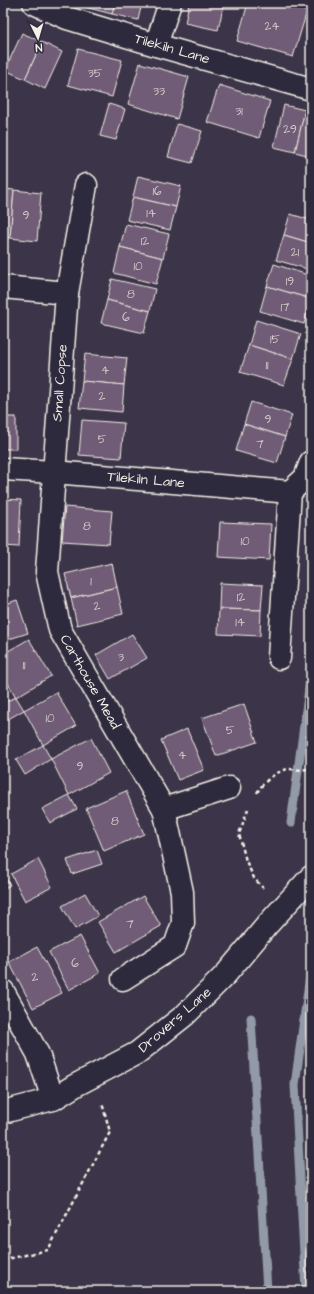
<svg xmlns="http://www.w3.org/2000/svg" width="314" height="1294" viewBox="0 0 314 1294" font-family="'Architects Daughter',sans-serif">
<rect width="100%" height="100%" fill="#3c3448"/>
<filter id="ink" filterUnits="userSpaceOnUse"><feTurbulence type="fractalNoise" baseFrequency=".025" numOctaves="2"/><feDisplacementMap in="SourceGraphic" scale="8" xChannelSelector="R" yChannelSelector="G"/><feConvolveMatrix kernelMatrix="1 2 1 2 8 2 1 2 1" color-interpolation-filters="sRGB"/></filter>
<g filter="url(#ink)">
<g fill="none" stroke-linecap="round" stroke-linejoin="round">
<g stroke="#939aa7" stroke-width="9">
<polyline points="291,823 311,673"/>
<polyline points="251,1018 267,1291"/>
<polyline points="306,1291 295,1085 311,968"/>
</g>
</g>
<g fill="#6f5c76" stroke="#f4f1e8">
<polygon points="86,3 115,3 112,14 85,7"/>
<polygon points="115,3 142,3 138,20 112,14"/>
<polygon points="189,3 224,3 218,30 185,23"/>
<polygon points="248,3 278,3 307,11 293,57 237,41"/>
<polygon points="22,33 42,42 25,79 5,70"/>
<polygon points="42,42 62,52 45,89 25,79"/>
<polygon points="78,49 122,60 112,97 68,85"/>
<polygon points="140,63 189,77 177,119 128,104"/>
<polygon points="219,85 270,101 259,138 207,122"/>
<polygon points="109,104 125,109 116,140 100,136"/>
<polygon points="284,105 305,110 295,152 274,147"/>
<polygon points="305,110 311,112 311,156 295,152"/>
<polygon points="177,124 202,131 192,163 168,157"/>
<polygon points="138,176 181,186 176,207 133,197"/>
<polygon points="3,189 14,190 10,238 3,237"/>
<polygon points="14,190 41,193 37,241 10,238"/>
<polygon points="133,197 176,207 170,230 127,220"/>
<polygon points="290,214 311,220 311,243 284,235"/>
<polygon points="126,224 169,234 163,258 120,247"/>
<polygon points="284,235 311,243 311,270 276,260"/>
<polygon points="120,247 163,258 156,284 114,273"/>
<polygon points="274,264 311,276 311,299 267,286"/>
<polygon points="112,279 155,289 150,311 107,300"/>
<polygon points="267,286 311,299 304,324 260,311"/>
<polygon points="107,300 150,311 144,333 101,323"/>
<polygon points="3,317 5,317 4,338 3,338"/>
<polygon points="256,320 301,334 293,359 249,345"/>
<polygon points="249,345 293,359 284,385 240,372"/>
<polygon points="85,354 127,358 124,385 82,381"/>
<polygon points="82,381 124,385 122,412 79,408"/>
<polygon points="251,402 292,415 285,437 244,424"/>
<rect x="3" y="417" width="13" height="32"/>
<polygon points="82,420 124,423 121,458 79,455"/>
<polygon points="244,424 285,437 277,463 236,451"/>
<polygon points="3,499 21,500 19,547 3,546"/>
<polygon points="65,507 112,511 109,544 62,541"/>
<polygon points="220,522 271,524 269,560 218,557"/>
<polygon points="112,563 117,587 71,598 65,574"/>
<polygon points="220,583 263,585 261,610 219,609"/>
<polygon points="117,587 123,614 77,625 71,598"/>
<polygon points="17,600 28,633 3,641 3,605"/>
<polygon points="219,609 261,610 260,636 218,634"/>
<polygon points="132,634 147,658 110,679 96,655"/>
<polygon points="29,639 51,676 16,697 3,675 3,654"/>
<polygon points="56,692 76,726 43,745 24,710"/>
<polygon points="16,697 24,710 3,722 3,703"/>
<polygon points="244,704 257,742 216,756 202,718"/>
<polygon points="187,729 204,770 178,780 161,740"/>
<polygon points="91,738 109,773 69,795 51,759"/>
<polygon points="43,745 51,759 25,775 16,760"/>
<polygon points="126,791 144,834 104,851 86,808"/>
<polygon points="69,795 77,809 50,823 42,809"/>
<polygon points="97,850 102,864 72,874 67,860"/>
<polygon points="38,859 52,887 25,901 11,874"/>
<polygon points="3,873 10,885 3,889"/>
<polygon points="85,893 98,916 75,929 62,906"/>
<polygon points="143,896 161,926 116,952 98,922"/>
<polygon points="80,936 100,973 69,990 49,952"/>
<polygon points="37,947 62,993 33,1008 9,962"/>
</g>
<g fill="none" stroke-linecap="round" stroke-linejoin="round">
<defs>
<g id="minor">
<polyline points="34,3 67,18 156,45 311,89"/>
<polyline points="156,45 170,3"/>
<polyline points="86,185 67,293 47,572 60,630 164,809 182,892 183,923 175,946 123,979"/>
<polyline points="3,287 67,293"/>
<polyline points="3,469 54,472 290,492 305,478 311,462"/>
<polyline points="279,658 290,492"/>
<polyline points="164,809 229,788"/>
<polyline points="3,991 38,1054 53,1099"/>
<polyline points="3,1112 53,1099 76,1085 137,1053 185,1015 226,974 268,924 311,877"/>
</g>
</defs>
<use href="#minor" stroke="#f4f1e8" stroke-width="25"/>
<g stroke="#f4f1e8" stroke-width="2.5" stroke-dasharray="4 3" stroke-linecap="butt">
<path d="M 257,793 C 262,783 277,770 289,769 C 297,769 303,771 311,768"/>
<polyline points="248,809 239,834 246,861 254,878 263,888"/>
<polyline points="3,1260 48,1250 110,1132 102,1103"/>
</g>
<use href="#minor" stroke="#2f2a3d" stroke-width="22"/>
</g>
</g>
<g text-anchor="middle" dominant-baseline="central" stroke-width="4" stroke-linejoin="round" paint-order="stroke">
<g font-size="12" fill="#d3cccc">
<text x="272" y="26">24</text>
<text x="95" y="73">35</text>
<text x="159" y="91">33</text>
<text x="239" y="111">31</text>
<text x="290" y="129">29</text>
<text x="157" y="191">16</text>
<text x="151" y="213">14</text>
<text x="26" y="215">9</text>
<text x="145" y="241">12</text>
<text x="295" y="252">21</text>
<text x="138" y="266">10</text>
<text x="290" y="281">19</text>
<text x="131" y="294">8</text>
<text x="285" y="307">17</text>
<text x="126" y="317">6</text>
<text x="275" y="339">15</text>
<text x="267" y="365">11</text>
<text x="105" y="370">4</text>
<text x="102" y="396">2</text>
<text x="268" y="419">9</text>
<text x="102" y="439">5</text>
<text x="260" y="444">7</text>
<text x="87" y="526">8</text>
<text x="245" y="541">10</text>
<text x="91" y="581">1</text>
<text x="241" y="597">12</text>
<text x="97" y="606">2</text>
<text x="240" y="622">14</text>
<text x="121" y="657">3</text>
<text x="24" y="665">11</text>
<text x="50" y="718">10</text>
<text x="230" y="730">5</text>
<text x="182" y="755">4</text>
<text x="80" y="766">9</text>
<text x="115" y="821">8</text>
<text x="130" y="924">7</text>
<text x="75" y="963">6</text>
<text x="35" y="977">2</text>
</g>
<g font-size="14" fill="#f4f1e8" stroke="#2f2a3d">
<text transform="translate(172 49) rotate(16)">Tilekiln Lane</text>
<text transform="translate(60 383) rotate(-86)">Small Copse</text>
<text transform="translate(146 480) rotate(5)">Tilekiln Lane</text>
<text transform="translate(90 682) rotate(60)">Carthouse Mead</text>
<text transform="translate(175 1020) rotate(-41)">Drovers Lane</text>
</g>
</g>
<rect width="314" height="1294" fill="none" stroke="#2f2a3d" stroke-width="16"/>
<rect x="8" y="8" width="298" height="1278" fill="none" stroke="#f4f1e8" stroke-width="1.5" filter="url(#ink)"/>
<g transform="translate(38 38) rotate(175)" stroke="#2f2a3d" stroke-width="3" paint-order="stroke">
<path d="M0-3L7 15L0 10L-7 15Z" fill="#f4f1e8"/>
<text y="-6" font-size="11" font-weight="bold" text-anchor="middle" fill="#f4f1e8">N</text>
</g>
</svg>
